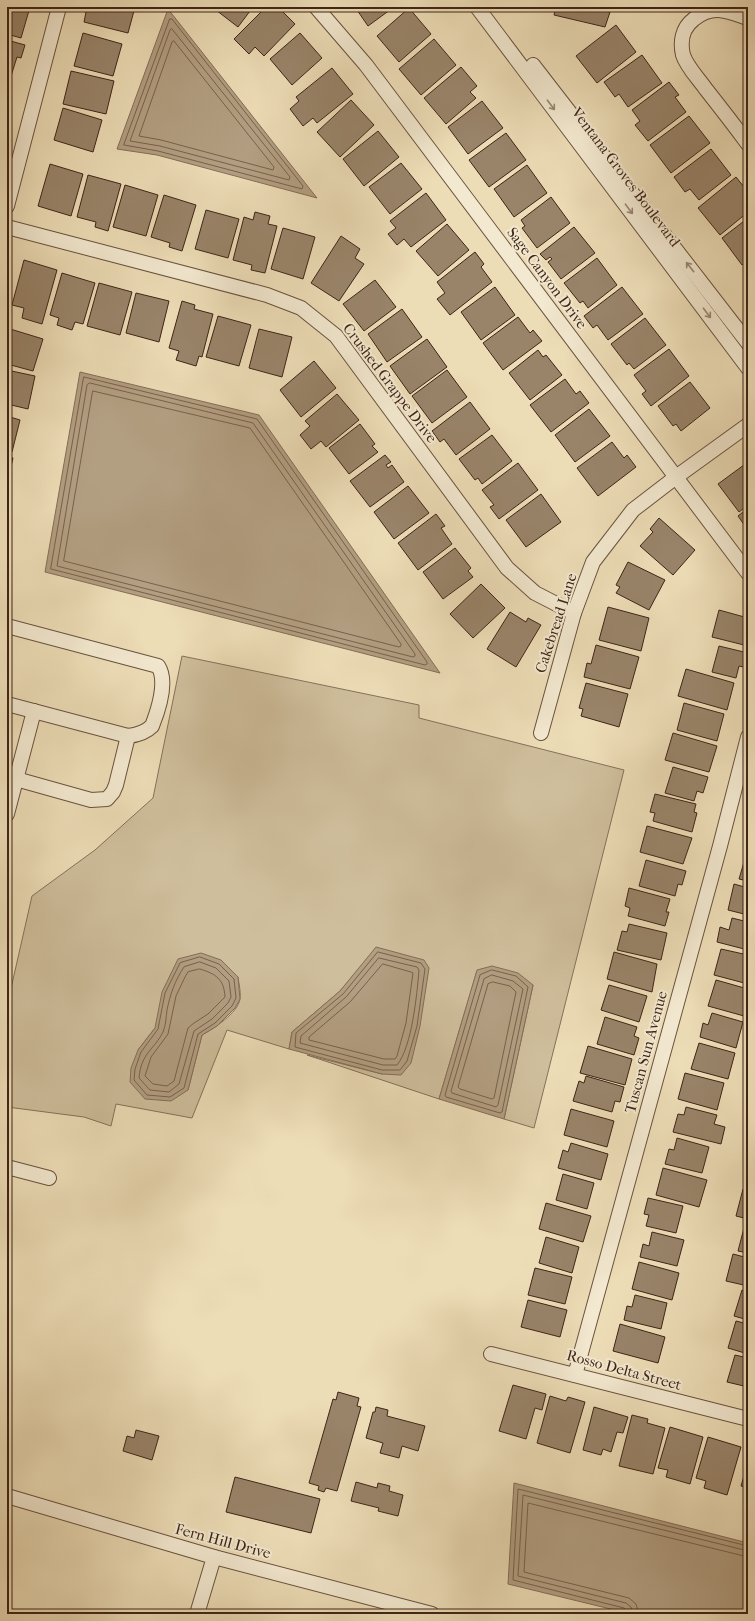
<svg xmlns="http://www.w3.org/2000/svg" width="755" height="1621" viewBox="0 0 755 1621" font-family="'IM FELL French Canon',serif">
<rect width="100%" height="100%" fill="#edddb7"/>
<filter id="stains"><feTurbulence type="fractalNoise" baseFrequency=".005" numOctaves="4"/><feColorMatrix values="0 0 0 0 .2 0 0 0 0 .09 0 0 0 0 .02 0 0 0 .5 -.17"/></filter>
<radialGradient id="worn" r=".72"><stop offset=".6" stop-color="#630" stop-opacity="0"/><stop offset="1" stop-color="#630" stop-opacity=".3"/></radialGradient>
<path fill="#cfbe9c" stroke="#86715a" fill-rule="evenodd" d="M 182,656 L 419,705 L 419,718 L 624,770 L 534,1128 L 504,1119 L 533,985 L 477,971 L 439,1099 L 307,1055 L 382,1074 L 377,947 L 340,991 L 292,1032 L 289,1049 L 227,1030 L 192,1118 L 116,1104 L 111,1126 L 84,1117 L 7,1107 L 7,1006 L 32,896 L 95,850 L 153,798 ZM 238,977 C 239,984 241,993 240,999 C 238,1013 213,1029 202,1035 L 188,1090 L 138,1050 L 155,1028 Z"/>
<g fill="#b29e81" stroke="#846d57">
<polygon points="168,9 317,198 157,155 117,149"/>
<polygon points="80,372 259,415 440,673 45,572"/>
<polygon points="376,947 424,960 429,968 420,1026 411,1063 401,1075 382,1074 289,1049 292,1032 340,991"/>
<polygon points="201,953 221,960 238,977 240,999 235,1008 217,1026 202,1035 188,1090 171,1101 145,1099 130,1082 131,1068 138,1050 155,1028 162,992 178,959"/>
<polygon points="492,966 518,973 533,985 504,1119 439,1099 477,970"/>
<polygon points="514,1483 748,1543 748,1614 631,1614 508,1584"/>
</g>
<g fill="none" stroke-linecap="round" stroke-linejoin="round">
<g stroke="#78614c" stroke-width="1">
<polygon points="170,19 172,19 303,186 302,189 158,151 124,145"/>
<polygon points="172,29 290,177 289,180 160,146 130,141 170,30"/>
<polygon points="174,41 274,167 273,170 161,140 139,136 172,42"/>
<polygon points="84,377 257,419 427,662 427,664 425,665 51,569"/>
<polygon points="90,383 253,423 415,654 415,656 413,657 57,566 87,385"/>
<polygon points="93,391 250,428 401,644 401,646 399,647 64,561"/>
<polygon points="378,952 421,963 425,969 417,1026 407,1061 400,1070 382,1070 295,1047 296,1033 343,994"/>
<polygon points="200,957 219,964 234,979 236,998 232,1006 215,1023 198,1034 184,1088 170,1097 147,1095 134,1080 135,1069 141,1052 158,1029 165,993 180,963"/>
<path d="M 379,958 L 417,967 L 419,970 C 417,994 412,1047 397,1065 L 383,1065 L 300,1043 L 301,1036 L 346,997 Z"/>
<path d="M 200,962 L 216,968 L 229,981 L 231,997 L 228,1003 L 212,1019 L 194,1031 L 179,1084 L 169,1092 L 150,1090 L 139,1078 C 141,1053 154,1050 163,1032 C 166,1025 166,1017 167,1010 C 170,995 175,980 184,967 Z"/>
<polygon points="383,964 411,972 413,973 406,1023 397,1056 395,1059 384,1059 309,1040 309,1037 350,1002"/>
<path d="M 200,969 C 216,974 224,979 225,997 L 208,1014 L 194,1023 L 188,1028 L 174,1081 L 167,1086 L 153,1084 L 145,1076 L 151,1057 L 168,1034 L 176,996 L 185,977 L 188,972 Z"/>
<polygon points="492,970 516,976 528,987 502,1112 500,1113 446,1097 445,1095 480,975"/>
<polygon points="492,975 513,981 523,989 498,1105 496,1107 452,1093 451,1091 484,979"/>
<polygon points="493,982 510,986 516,992 494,1098 492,1099 460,1089 458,1087 488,984"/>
<polyline points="628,1614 627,1611 624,1608 513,1580 518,1489 748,1546"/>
<polyline points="633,1614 631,1607 626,1603 518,1576 523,1495 748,1551"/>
<polyline points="639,1614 636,1604 629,1598 524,1572 528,1503 748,1557"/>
</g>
</g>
<g fill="#99846a" stroke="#3e2417">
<polygon points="7,7 30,7 21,38 7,34"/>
<polygon points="87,7 135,7 128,33 84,22"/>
<polygon points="212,7 253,7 238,27"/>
<polygon points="266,7 284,7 285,8 282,11 295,24 264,56 255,47 249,54 234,39"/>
<polygon points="355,7 394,7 368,26"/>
<polygon points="556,7 605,7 604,11 610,12 605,27 554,15"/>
<polygon points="409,8 431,34 399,62 377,36"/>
<polygon points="616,25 636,52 597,83 576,56"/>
<polygon points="83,33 122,44 113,76 74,66"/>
<polygon points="300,33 322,58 292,85 270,59"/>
<polygon points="434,39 456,65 421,95 399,69"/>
<polygon points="7,40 25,45 21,58 17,57 11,76 7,75"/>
<polygon points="642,55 662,83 628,107 619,94 615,97 604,82"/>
<polygon points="461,67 477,86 470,92 476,98 446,124 424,98"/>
<polygon points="332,68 353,94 317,123 313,118 303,126 290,109 299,101 296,97"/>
<polygon points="71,71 114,81 106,114 63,104"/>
<polygon points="669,82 679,95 675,97 686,112 648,141 635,125 640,121 632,110"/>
<polygon points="351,100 374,125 340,157 317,132"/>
<polygon points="482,101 503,128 468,154 448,127"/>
<polygon points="63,108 102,120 93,152 54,140"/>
<polygon points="689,116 710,143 671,173 650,145"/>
<polygon points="378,131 399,157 364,186 343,159"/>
<polygon points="506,133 526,160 489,187 469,160"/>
<polygon points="711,149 731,175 699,200 690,189 685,192 674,177"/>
<polygon points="401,163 422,189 390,214 369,187"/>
<polygon points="50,164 83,174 71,216 38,206"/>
<polygon points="527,165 547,193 514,217 494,189"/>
<polygon points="88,175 121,184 108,231 95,227 96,222 77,217"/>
<polygon points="736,177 748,192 748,212 720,235 698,208"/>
<polygon points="125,185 158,195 146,236 113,227"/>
<polygon points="426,193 446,220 411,247 404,239 397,245 388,234 396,228 390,221"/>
<polygon points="164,195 196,205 182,251 169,247 170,243 151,237"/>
<polygon points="551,197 570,223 537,248 522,228 525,226 521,220"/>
<polygon points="206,210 239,219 228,258 195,249"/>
<polygon points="255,212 270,216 268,224 277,226 265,273 251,270 252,265 233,260 244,217 253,220"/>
<polygon points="748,218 748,261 742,265 722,238"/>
<polygon points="447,224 469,250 438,276 416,251"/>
<polygon points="574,227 595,253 561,279 548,262 552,259 550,257 546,260 540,254"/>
<polygon points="283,228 315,237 303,279 271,269"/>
<polygon points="341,236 360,249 355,258 364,264 339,301 311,283"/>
<polygon points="475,252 484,264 481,267 492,282 450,315 437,299 445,293 437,282"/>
<polygon points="597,258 617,285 588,308 583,301 580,303 564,283"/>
<polygon points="24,260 57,270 42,324 22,318 24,308 12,305"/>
<polygon points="62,273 95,283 83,324 75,322 72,330 57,325 59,318 50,315"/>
<polygon points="375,280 396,307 364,331 343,304"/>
<polygon points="99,283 132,292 120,335 87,326"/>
<polygon points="495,287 515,315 481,340 461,312"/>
<polygon points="622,287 643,314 608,340 597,325 593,328 584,316"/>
<polygon points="136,293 169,301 159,342 126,333"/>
<polygon points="182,301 195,305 194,309 213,314 202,357 199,356 196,366 176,360 179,351 169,348"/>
<polygon points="402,309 422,337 387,362 368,334"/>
<polygon points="218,316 251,325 239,366 206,357"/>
<polygon points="518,317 530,333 533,330 542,341 503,370 483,343"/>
<polygon points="645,318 666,345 634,369 629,363 627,365 611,344"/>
<polygon points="7,328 43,339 33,371 7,364"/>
<polygon points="259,329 292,337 282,377 249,368"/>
<polygon points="427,339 447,367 410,394 390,366"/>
<polygon points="669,349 689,376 651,406 642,394 646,391 634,375"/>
<polygon points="538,350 543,357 546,355 562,375 530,400 509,373"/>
<polygon points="314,361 336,388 301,417 280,390"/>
<polygon points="7,370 35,376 28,409 7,404"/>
<polygon points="447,370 467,397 432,423 412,396"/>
<polygon points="565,379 576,394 580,391 589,403 551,432 530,405"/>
<polygon points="690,382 710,408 681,431 676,424 673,426 658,406"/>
<polygon points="337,394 359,420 326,447 321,441 311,449 300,435 310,426 305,421"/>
<polygon points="470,402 490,429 456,455 444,439 440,442 432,431"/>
<polygon points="589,409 610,436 575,462 555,435"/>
<polygon points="7,416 20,420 12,452 7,451"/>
<polygon points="360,424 375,444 372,446 378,452 349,474 329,448"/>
<polygon points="492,435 512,461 482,484 478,478 475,480 459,459"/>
<polygon points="612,442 624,458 627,455 636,467 598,496 577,468"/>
<polygon points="385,455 391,462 386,465 388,468 392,465 404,482 370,507 350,481"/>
<polygon points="7,457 13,458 7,483"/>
<polygon points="748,462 748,505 739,512 718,484"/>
<polygon points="518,463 538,490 499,519 490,507 494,505 482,490"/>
<polygon points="408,486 429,513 394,539 374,512"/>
<polygon points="541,494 561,522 526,547 506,520"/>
<polygon points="748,508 748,528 747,529 738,516"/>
<polygon points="436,514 445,526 441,528 452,544 418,570 398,543"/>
<polygon points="659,518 695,550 673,575 640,546 653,532 650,529"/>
<polygon points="455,548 471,568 468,571 473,577 443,599 423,572"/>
<polygon points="628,562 665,580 649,610 616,593 620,587 616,585"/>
<polygon points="481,584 505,608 473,638 450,614"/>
<polygon points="608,607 649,618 641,651 599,640"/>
<polygon points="719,610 748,618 748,646 712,637"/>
<polygon points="510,612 526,622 528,618 541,625 516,667 487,649"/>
<polygon points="596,645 639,657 630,689 584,677 587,663 591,664"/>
<polygon points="719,646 748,653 748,668 739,666 736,678 712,672"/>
<polygon points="686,669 734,683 727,710 678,696"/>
<polygon points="586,683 628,694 619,727 581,716 583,709 579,708"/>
<polygon points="684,703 724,714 717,741 677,730"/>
<polygon points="673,733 717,746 709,772 665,760"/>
<polygon points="673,767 708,777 703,793 697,791 694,801 665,793"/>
<polygon points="655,794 696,804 694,812 697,813 692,832 653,821 655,813 650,812"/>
<polygon points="647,826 692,838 683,864 640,852"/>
<polygon points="747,852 748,852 748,881 739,879"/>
<polygon points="646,860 686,871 682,885 678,884 675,896 639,886"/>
<polygon points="734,884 748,888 748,915 728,910"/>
<polygon points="629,888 670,899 666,912 669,912 665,926 628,916 630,908 625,906"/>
<polygon points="732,918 748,922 748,950 717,942 720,927 729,930"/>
<polygon points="629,924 667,933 661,960 617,950 622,931 627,932"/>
<polygon points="721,949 748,955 748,984 714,975"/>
<polygon points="614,952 657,964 652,992 607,979"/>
<polygon points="716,980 748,989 748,1004 744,1016 708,1006"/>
<polygon points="609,985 647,996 639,1022 601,1010"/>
<polygon points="712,1013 743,1022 736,1048 700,1037 703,1023 708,1025"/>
<polygon points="605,1017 637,1027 634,1036 639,1038 634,1055 597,1044"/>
<polygon points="699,1043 735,1053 728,1079 691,1069"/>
<polygon points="588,1046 632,1059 625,1085 580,1073"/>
<polygon points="685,1073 724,1083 717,1110 678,1099"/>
<polygon points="586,1076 624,1087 620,1102 615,1101 612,1112 573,1101 579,1081 584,1083"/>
<polygon points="686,1107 717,1115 714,1124 725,1127 721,1144 673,1132 678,1114 684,1115"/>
<polygon points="571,1109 614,1121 607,1147 564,1135"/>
<polygon points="677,1138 709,1147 702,1173 665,1164 669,1149 674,1150"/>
<polygon points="571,1143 608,1154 601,1180 558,1168 563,1150 568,1152"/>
<polygon points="663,1168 707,1180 699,1207 656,1195"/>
<polygon points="563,1174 594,1183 587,1209 556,1200"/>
<polygon points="743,1189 748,1190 748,1219 736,1216"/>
<polygon points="648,1198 683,1206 676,1233 646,1226 649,1215 644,1214"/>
<polygon points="546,1203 591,1216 583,1242 539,1229"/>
<polygon points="745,1224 748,1225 748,1253 738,1251"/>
<polygon points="652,1232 684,1240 677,1266 640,1257 643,1244 649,1246"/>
<polygon points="546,1237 579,1247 572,1273 539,1263"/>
<polygon points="733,1254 748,1258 748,1286 726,1281"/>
<polygon points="639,1262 679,1273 672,1300 632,1289"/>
<polygon points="535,1268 572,1277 565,1304 528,1295"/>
<polygon points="742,1290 748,1292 748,1320 734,1316"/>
<polygon points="635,1295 667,1303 661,1329 624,1320 627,1306 632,1307"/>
<polygon points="528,1300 567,1310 560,1337 521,1327"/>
<polygon points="736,1321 748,1324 748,1354 728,1348"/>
<polygon points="620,1324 665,1337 658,1363 613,1351"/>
<polygon points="735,1355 748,1358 748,1387 727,1382"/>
<polygon points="513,1385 546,1394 542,1410 535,1408 526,1439 499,1431"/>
<polygon points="338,1392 359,1398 357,1406 361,1407 337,1491 326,1488 324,1492 318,1490 319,1486 309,1483 333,1399 336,1400"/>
<polygon points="550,1396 566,1401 568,1397 585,1402 570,1453 537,1443"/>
<polygon points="376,1407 388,1410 387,1416 425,1426 418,1451 402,1446 399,1458 380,1453 383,1443 366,1438 373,1412 375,1412"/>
<polygon points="594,1407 628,1417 623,1433 617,1432 611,1452 603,1449 601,1455 583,1450"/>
<polygon points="632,1415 648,1419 647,1423 665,1428 653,1474 619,1466"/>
<polygon points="670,1427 703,1437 690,1484 666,1477 668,1470 658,1468"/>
<polygon points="136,1430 159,1436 152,1460 123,1451 127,1436 134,1438"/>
<polygon points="708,1437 741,1447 727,1495 704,1488 706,1481 696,1478"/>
<polygon points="748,1462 748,1488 741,1486"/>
<polygon points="235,1477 320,1499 311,1533 226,1512"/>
<polygon points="356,1482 377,1488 378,1483 390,1486 389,1491 403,1495 398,1516 378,1511 379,1508 351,1501"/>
</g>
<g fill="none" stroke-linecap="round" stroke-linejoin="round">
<defs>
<g id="minor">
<polyline points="316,7 366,65 748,573"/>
<polyline points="477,7 748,368"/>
<path d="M 748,18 C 727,11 713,4 694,19 C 682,28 680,42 683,55 C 687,67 698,78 705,88 C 720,107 734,125 748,144"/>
<polyline points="533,65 748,343"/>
<polyline points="7,206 59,7"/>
<polyline points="7,227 267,295 301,308 336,336 507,568 535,593 574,613"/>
<path d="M 7,626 L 158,666 C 168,681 158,711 152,726 C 145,733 137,735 128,736 L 7,704"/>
<polyline points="541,733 574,613 593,562 633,510 676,477 748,425"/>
<polyline points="16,779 91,800 107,799 113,792 116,785 128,736"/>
<polyline points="7,814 34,711"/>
<polyline points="7,1167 49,1178"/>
<polyline points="491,1354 748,1419"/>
<polyline points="575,1375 720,846 748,737"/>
<polyline points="7,1496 214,1557 432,1614"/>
<polyline points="197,1614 214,1557"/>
</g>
</defs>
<use href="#minor" stroke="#6a523f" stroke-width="16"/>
<use href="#minor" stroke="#f3e9d0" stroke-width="14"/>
</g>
<defs><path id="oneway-shaft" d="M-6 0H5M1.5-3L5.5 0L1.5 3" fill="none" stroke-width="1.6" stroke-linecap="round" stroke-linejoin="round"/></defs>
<g stroke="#988674">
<use href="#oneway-shaft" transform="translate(551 105) rotate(53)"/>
<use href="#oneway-shaft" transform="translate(629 209) rotate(53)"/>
<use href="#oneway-shaft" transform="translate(690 267) rotate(-128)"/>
<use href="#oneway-shaft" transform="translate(707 313) rotate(53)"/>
</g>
<g text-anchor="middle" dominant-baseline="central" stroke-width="4" stroke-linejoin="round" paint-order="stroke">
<g font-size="15" fill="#3e2417" stroke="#f3e9d0">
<text transform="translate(626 177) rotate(53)">Ventana Groves Boulevard</text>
<text transform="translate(547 278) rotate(53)">Sage Canyon Drive</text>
<text transform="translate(390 383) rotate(53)">Crushed Grappe Drive</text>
<text transform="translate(556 623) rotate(-72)">Cakebread Lane</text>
<text transform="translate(646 1052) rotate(-75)">Tuscan Sun Avenue</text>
<text transform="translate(624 1370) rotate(15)">Rosso Delta Street</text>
<text transform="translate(223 1541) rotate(15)">Fern Hill Drive</text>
</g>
</g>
<rect width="755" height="1621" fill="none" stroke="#edddb7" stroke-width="24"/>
<rect x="8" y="8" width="739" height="1605" fill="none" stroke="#3e2417" stroke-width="2"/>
<rect x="12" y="12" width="731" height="1597" fill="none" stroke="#3e2417"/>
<rect width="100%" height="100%" filter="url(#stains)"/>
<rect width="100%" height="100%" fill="url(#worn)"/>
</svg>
